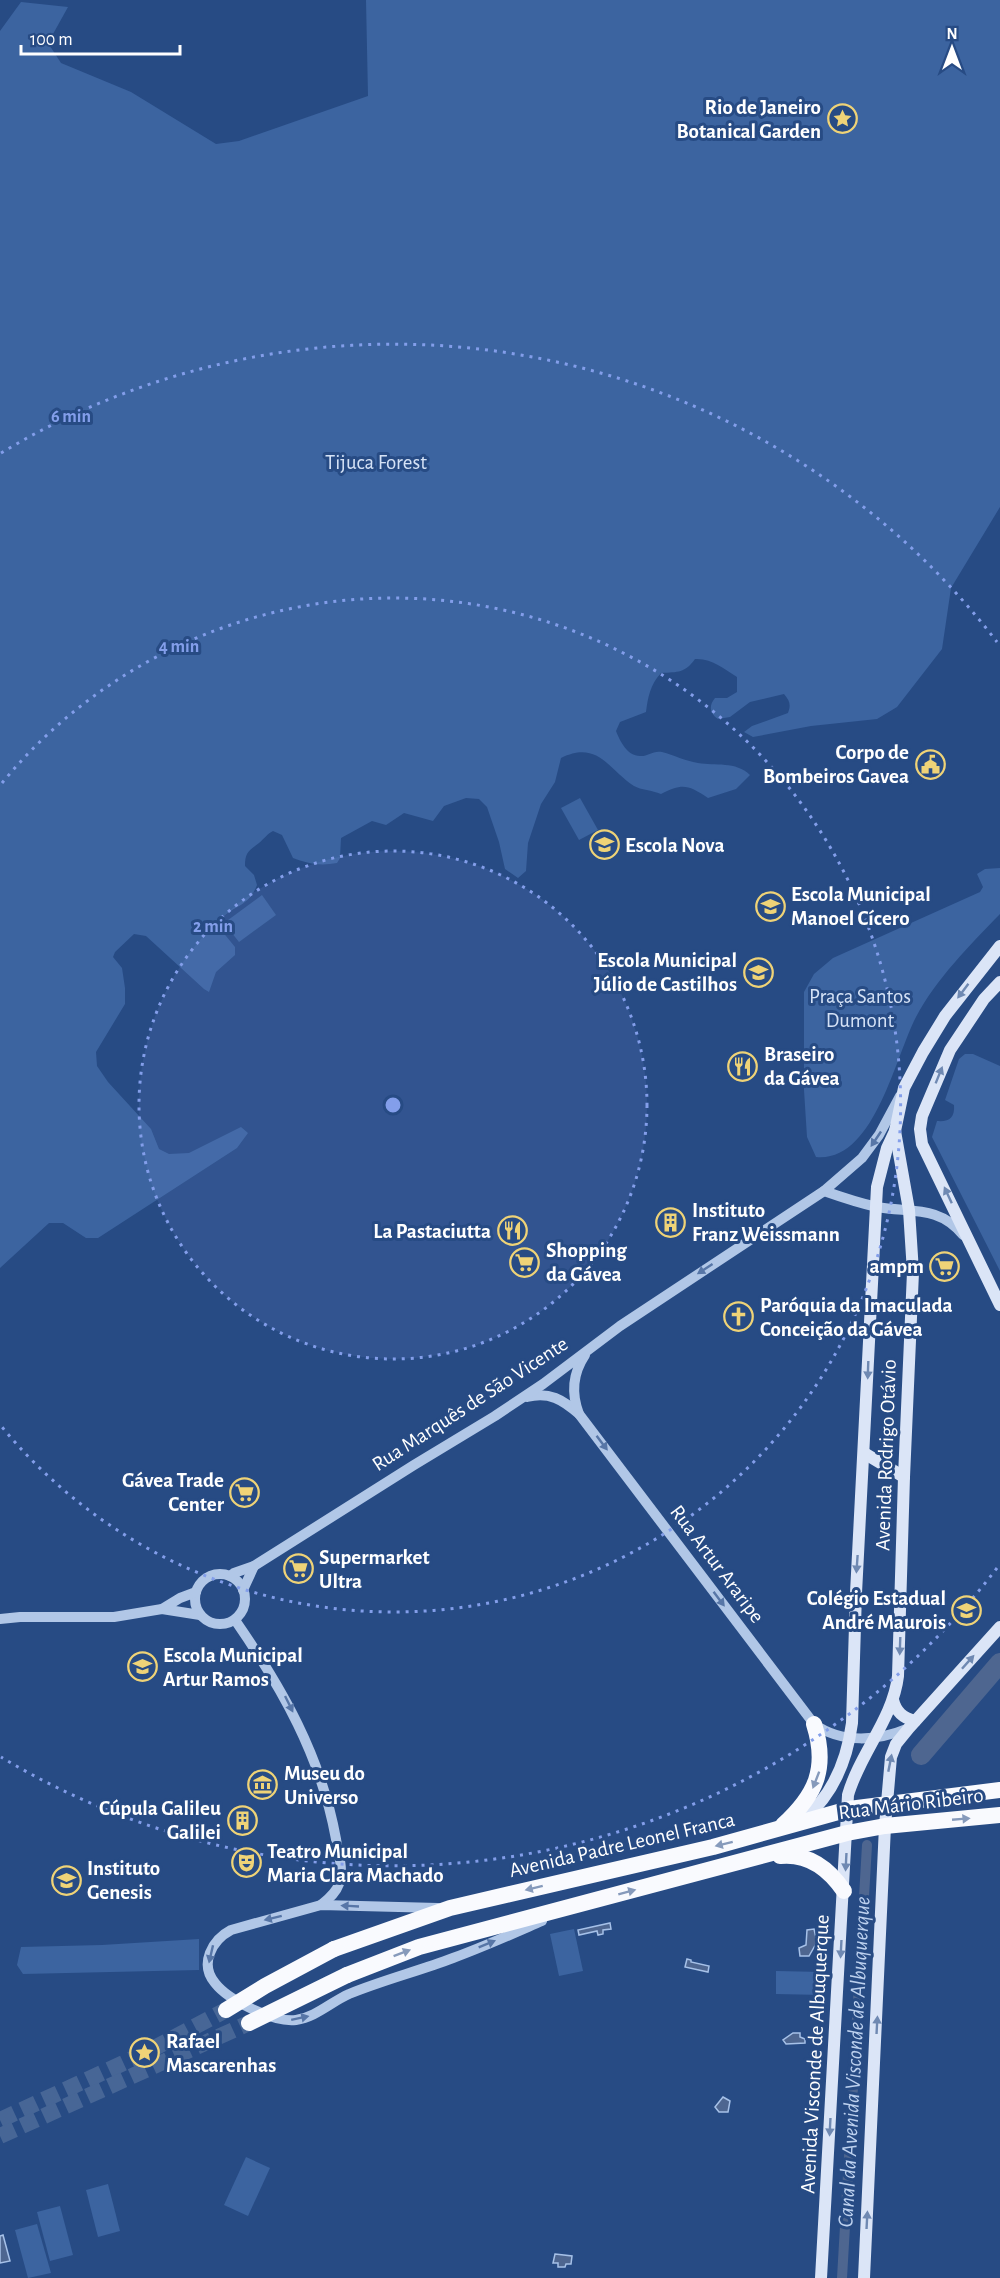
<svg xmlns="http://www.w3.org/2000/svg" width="1000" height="2278" viewBox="0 0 1000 2278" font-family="'Alegreya Sans',sans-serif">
<rect width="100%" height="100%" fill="#274b84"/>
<g fill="#3c64a0">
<path d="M 366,0 L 1000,0 L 1000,507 L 951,588 L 942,649 L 897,707 L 877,719 L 811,726 L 753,737 L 744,732 L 752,726 L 788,713 C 791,705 790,701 784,694 L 750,702 L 730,717 L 718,719 C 709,713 709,705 715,698 L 727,698 L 737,692 L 737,677 C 724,669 712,658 695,659 C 685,673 678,672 661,673 C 650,685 648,697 646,712 L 620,722 L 616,731 C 620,741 627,756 640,756 C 647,757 653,750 662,752 C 674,755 685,761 698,763 C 715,766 736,761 750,775 L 736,789 L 708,798 C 688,785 683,783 661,794 C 652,790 641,790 634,786 C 608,769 598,740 561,758 L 555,782 L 541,804 L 528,843 L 526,871 L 518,878 L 505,869 L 499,842 L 487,807 L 479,799 L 466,798 L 444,806 L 433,821 L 404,813 L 386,825 L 372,821 L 341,838 L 340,858 L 337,863 C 320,866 309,864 293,858 L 282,835 L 273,831 C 267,834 264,839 259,843 C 248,851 245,853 245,866 L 254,875 L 257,885 C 248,910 228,905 217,925 L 235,947 L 235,955 L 216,972 L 209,992 L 204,989 L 146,936 L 134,934 L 115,952 L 113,957 L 122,968 L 125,988 L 125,1004 L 96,1052 L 97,1066 L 108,1082 L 151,1129 L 159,1149 L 169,1154 L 189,1153 L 241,1127 L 248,1133 L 237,1148 L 98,1238 L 86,1238 L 63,1223 L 49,1223 L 0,1268 L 0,31 L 21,2 L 68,7 L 48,43 L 61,63 L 131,92 L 216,144 L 239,141 L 368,96 Z"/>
<polygon points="580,798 598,830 579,840 561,808"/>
<path d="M 1000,868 L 1000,914 C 970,945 936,979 916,1017 C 895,1057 874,1163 816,1157 L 807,1137 L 804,1090 L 804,992 L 814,974 L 833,958 L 980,892 L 983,887 L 977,874 L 985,869 Z"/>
<polygon points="262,895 276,915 239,942 224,923"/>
<path d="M 965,1054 L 973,1054 L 1000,1066 L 1000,1271 L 932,1137 L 937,1121 C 949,1122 955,1118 954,1105 L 945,1100 L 959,1059 Z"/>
<polygon points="574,1929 583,1971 559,1976 550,1934"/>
<polygon points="199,1939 199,1970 23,1974 17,1965 21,1947 102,1945"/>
<polygon points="776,1971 823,1972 823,1995 776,1994"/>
<polygon points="246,2157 270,2168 248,2216 224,2205"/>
<polygon points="108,2184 120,2231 98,2237 86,2190"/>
<polygon points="60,2206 73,2255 50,2261 37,2212"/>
<polygon points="37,2224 51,2273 28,2278 15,2230"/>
</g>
<g fill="#4e6690" stroke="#a6c1e8" stroke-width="1.5">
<polygon points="610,1923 611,1929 603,1930 603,1934 598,1935 597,1931 579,1935 578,1930"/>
<polygon points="814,1929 817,1942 809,1956 800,1956 799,1948 806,1945 807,1930"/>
<polygon points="687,1959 691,1960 691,1962 709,1966 708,1972 685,1967"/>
<polygon points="793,2033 800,2033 800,2037 805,2039 805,2043 786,2044 783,2040"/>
<polygon points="723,2097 730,2101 728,2112 719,2112 715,2107"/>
<polygon points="3,2235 10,2261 0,2263 0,2236"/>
<polygon points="555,2254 572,2256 571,2264 566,2264 565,2267 558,2267 558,2263 553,2263"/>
</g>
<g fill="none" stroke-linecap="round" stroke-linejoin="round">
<polyline stroke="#4e6690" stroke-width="10" points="842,2278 867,1845"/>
<polyline stroke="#4e6690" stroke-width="20" points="921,1755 1000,1663"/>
<g stroke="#476696" stroke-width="16" stroke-dasharray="16 8" stroke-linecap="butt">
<polyline points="0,2120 145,2053 226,2010"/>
<polyline points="0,2136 249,2023"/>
</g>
<g stroke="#b1c7e7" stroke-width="10">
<path d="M 824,1191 C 841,1197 859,1203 877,1207 C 910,1213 939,1205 963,1235"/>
<path d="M 527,1397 C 549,1391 563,1400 579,1414 L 814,1724 C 842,1744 878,1741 909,1728"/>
<path d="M 579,1414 C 571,1393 573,1373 585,1355"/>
<circle cx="220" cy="1599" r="25"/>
<polyline points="230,1576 234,1573 254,1566 414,1465 495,1416 543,1384 620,1326 824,1191 862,1158 879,1135 900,1096"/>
<polyline points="243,1590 254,1566"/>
<polyline points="162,1609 200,1615"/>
<polyline points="0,1619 20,1617 114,1617 162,1609 180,1598 196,1592"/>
<path d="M 235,1620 C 282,1688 321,1756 336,1839 C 338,1853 344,1869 339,1884 C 336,1893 328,1899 321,1905"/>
<path d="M 438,1908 L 321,1905 L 231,1930 C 212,1940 199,1964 215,1983 C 228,2000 274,2023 296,2020 C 316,2017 331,2002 349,1994 C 383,1980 419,1971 453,1958 C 483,1947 512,1934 542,1921"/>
</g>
<g stroke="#dbe5f7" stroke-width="12">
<polyline points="1000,982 984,999 950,1050 922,1116 920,1129 922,1144 1000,1305"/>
<polyline points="864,1453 904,1477"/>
<path d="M 893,1700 C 896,1712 903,1718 915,1721"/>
<path d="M 803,1820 C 833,1795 847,1761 852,1723 L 856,1593 L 877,1187 L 887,1148 L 895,1131 L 904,1088 L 923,1052 L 945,1016 L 1000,946"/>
<path d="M 821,2278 L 848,1795 C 860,1753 893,1719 898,1676 L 904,1477 L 913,1272 L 909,1210 L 895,1131"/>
<polyline points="864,2278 885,1826 891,1757 896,1744 909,1728 1000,1627"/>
</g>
<g stroke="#f9fafe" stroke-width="16">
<path d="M 783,1825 C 816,1795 828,1768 814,1724"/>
<path d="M 780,1856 C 808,1853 829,1869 844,1891"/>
<polyline points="334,1949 450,1908 713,1847 849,1809 1000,1790"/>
<polyline points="347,1975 419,1947 847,1833 885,1826 1000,1815"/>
</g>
<g stroke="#f9fafe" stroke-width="16">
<polyline points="226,2010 265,1986 334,1949"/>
<polyline points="249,2023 347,1975"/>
</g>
</g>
<defs><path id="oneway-solid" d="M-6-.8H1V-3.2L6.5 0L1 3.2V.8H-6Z" transform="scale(1.5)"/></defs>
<g fill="#6f89b2">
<use href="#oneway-solid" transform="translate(963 991) rotate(127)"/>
<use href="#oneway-solid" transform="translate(939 1075) rotate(-68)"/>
<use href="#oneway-solid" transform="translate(948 1195) rotate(-115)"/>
<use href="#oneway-solid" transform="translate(868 1370) rotate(92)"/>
<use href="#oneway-solid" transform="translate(857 1564) rotate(94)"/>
<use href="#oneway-solid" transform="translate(900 1646) rotate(92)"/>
<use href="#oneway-solid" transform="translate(968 1662) rotate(-48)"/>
<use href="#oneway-solid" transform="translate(890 1763) rotate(-79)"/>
<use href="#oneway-solid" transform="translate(846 1862) rotate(93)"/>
<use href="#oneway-solid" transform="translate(841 1949) rotate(93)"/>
<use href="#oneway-solid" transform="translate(877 2025) rotate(-87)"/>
<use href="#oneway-solid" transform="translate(830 2127) rotate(93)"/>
<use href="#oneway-solid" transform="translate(867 2220) rotate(-87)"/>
</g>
<g fill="#5776a7">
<use href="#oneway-solid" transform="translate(876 1139) rotate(124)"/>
<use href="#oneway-solid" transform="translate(705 1269) rotate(147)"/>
<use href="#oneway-solid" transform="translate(602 1443) rotate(53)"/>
<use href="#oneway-solid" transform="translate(719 1599) rotate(53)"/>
<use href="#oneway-solid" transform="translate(289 1704) rotate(64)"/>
<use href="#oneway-solid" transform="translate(350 1906) rotate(-177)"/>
<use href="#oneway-solid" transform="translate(273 1918) rotate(166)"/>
<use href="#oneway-solid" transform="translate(487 1944) rotate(-22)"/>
<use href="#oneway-solid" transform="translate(211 1954) rotate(103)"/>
<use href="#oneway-solid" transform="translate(300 2018) rotate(-12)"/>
</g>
<g fill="#869abb">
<use href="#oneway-solid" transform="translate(816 1780) rotate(111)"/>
<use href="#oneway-solid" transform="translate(961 1819) rotate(-5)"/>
<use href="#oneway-solid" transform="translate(724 1844) rotate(166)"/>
<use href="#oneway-solid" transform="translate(534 1888) rotate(166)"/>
<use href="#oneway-solid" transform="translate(627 1892) rotate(-15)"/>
<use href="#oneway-solid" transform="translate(402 1953) rotate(-21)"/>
</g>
<circle cx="393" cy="1105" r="254" fill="#839eea" fill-opacity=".12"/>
<g fill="none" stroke="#839eea" stroke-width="3" stroke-dasharray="3 6">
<circle cx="393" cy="1105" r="254"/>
<path d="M2 783A507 507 0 1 1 2 1427"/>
<path d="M997 1568A761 761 0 0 1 1 1757M1 453A761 761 0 0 1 997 642"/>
</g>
<defs>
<symbol id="sight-ring" viewBox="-11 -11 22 22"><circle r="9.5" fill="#274b84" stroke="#efd377" stroke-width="1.5"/><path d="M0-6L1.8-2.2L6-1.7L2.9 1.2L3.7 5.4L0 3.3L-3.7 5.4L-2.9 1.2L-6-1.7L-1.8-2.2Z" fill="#efd377"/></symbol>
<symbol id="civic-ring" viewBox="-11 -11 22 22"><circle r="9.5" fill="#274b84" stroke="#efd377" stroke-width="1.5"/><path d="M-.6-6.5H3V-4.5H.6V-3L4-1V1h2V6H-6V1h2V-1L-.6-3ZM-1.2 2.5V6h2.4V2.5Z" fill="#efd377"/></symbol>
<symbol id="school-ring" viewBox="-11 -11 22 22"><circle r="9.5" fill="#274b84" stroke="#efd377" stroke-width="1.5"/><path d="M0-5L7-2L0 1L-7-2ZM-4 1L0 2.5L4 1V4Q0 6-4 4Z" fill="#efd377"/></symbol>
<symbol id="restaurant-ring" viewBox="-11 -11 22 22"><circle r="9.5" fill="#274b84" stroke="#efd377" stroke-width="1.5"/><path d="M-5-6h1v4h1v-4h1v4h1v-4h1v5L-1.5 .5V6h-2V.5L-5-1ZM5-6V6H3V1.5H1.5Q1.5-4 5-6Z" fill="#efd377"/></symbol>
<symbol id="building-ring" viewBox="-11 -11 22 22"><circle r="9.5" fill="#274b84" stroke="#efd377" stroke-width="1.5"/><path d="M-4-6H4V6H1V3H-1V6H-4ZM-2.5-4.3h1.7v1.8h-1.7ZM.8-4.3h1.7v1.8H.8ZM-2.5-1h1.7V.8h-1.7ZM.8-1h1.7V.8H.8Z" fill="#efd377"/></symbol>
<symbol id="supermarket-ring" viewBox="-11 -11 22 22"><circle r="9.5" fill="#274b84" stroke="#efd377" stroke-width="1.5"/><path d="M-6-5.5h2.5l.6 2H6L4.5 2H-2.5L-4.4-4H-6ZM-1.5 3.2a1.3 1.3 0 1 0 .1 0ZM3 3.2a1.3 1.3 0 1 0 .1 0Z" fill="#efd377"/></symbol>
<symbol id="church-ring" viewBox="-11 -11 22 22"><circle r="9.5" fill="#274b84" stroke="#efd377" stroke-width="1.5"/><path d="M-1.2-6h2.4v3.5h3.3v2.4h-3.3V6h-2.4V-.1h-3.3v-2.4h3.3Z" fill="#efd377"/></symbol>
<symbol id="museum-ring" viewBox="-11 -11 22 22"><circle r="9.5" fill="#274b84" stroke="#efd377" stroke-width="1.5"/><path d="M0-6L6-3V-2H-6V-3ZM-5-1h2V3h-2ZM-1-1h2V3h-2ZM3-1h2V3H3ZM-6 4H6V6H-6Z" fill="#efd377"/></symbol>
<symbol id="theatre-ring" viewBox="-11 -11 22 22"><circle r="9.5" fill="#274b84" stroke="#efd377" stroke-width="1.5"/><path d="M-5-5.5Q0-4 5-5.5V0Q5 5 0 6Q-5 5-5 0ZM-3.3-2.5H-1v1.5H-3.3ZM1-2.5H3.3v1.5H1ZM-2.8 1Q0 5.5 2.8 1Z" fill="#efd377"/></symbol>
<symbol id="university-ring" viewBox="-11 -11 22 22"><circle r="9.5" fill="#274b84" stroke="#efd377" stroke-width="1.5"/><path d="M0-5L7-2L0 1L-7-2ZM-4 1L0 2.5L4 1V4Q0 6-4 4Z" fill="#efd377"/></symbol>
</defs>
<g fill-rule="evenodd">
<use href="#sight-ring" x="826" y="102" width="33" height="33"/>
<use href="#civic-ring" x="914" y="748" width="33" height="33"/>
<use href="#school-ring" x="588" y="828" width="33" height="33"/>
<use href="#school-ring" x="754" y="890" width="33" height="33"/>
<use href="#school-ring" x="742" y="956" width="33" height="33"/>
<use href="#restaurant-ring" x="726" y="1050" width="33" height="33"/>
<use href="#building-ring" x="654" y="1206" width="33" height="33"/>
<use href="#restaurant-ring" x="496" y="1214" width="33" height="33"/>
<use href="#supermarket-ring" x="508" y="1246" width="33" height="33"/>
<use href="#supermarket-ring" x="928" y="1250" width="33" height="33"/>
<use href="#church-ring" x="722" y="1300" width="33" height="33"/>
<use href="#supermarket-ring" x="228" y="1476" width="33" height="33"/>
<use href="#supermarket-ring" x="282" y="1552" width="33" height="33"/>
<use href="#school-ring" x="950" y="1594" width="33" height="33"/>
<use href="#school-ring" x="126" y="1650" width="33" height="33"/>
<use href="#museum-ring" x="246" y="1768" width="33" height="33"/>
<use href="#building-ring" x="226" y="1804" width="33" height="33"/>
<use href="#theatre-ring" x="230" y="1846" width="33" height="33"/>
<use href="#university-ring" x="50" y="1864" width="33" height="33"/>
<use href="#sight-ring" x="128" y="2036" width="33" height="33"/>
</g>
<g text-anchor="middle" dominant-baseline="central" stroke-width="6" stroke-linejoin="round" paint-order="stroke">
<g font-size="21" font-weight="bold" fill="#fff" stroke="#274b84" text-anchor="start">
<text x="821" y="107" text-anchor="end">Rio de Janeiro<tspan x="821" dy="24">Botanical Garden</tspan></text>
<text x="909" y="752" text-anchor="end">Corpo de<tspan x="909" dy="24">Bombeiros Gavea</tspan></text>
<text x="625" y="845">Escola Nova</text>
<text x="791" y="894">Escola Municipal<tspan x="791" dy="24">Manoel Cícero</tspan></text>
<text x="737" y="960" text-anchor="end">Escola Municipal<tspan x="737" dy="24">Júlio de Castilhos</tspan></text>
<text x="764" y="1054">Braseiro<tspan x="764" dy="24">da Gávea</tspan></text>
<text x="692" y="1210">Instituto<tspan x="692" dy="24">Franz Weissmann</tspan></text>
<text x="491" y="1231" text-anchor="end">La Pastaciutta</text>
<text x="546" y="1250">Shopping<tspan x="546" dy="24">da Gávea</tspan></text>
<text x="924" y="1266" text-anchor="end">ampm</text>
<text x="760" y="1305">Paróquia da Imaculada<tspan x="760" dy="24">Conceição da Gávea</tspan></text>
<text x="224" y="1480" text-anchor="end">Gávea Trade<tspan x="224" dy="24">Center</tspan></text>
<text x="319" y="1557">Supermarket<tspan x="319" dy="24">Ultra</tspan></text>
<text x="946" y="1598" text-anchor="end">Colégio Estadual<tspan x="946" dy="24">André Maurois</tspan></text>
<text x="163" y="1655">Escola Municipal<tspan x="163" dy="24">Artur Ramos</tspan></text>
<text x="284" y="1773">Museu do<tspan x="284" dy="24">Universo</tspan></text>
<text x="221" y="1808" text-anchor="end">Cúpula Galileu<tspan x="221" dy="24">Galilei</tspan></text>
<text x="267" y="1851">Teatro Municipal<tspan x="267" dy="24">Maria Clara Machado</tspan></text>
<text x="87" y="1868">Instituto<tspan x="87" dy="24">Genesis</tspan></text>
<text x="166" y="2041">Rafael<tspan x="166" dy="24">Mascarenhas</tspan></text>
</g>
<g font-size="21" fill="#d5e2f6" stroke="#274b84">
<text x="376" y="462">Tijuca Forest</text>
<text x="860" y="996">Praça Santos<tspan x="860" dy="24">Dumont</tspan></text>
</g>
<g font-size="21" fill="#fff" stroke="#274b84">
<text transform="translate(470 1404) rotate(-33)">Rua Marquês de São Vicente</text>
<text transform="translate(886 1455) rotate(-88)">Avenida Rodrigo Otávio</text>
<text transform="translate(717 1564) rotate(53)">Rua Artur Araripe</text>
<text transform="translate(911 1804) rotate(-7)">Rua Mário Ribeiro</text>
<text transform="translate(622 1845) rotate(-13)">Avenida Padre Leonel Franca</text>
<text transform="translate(815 2054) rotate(-87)">Avenida Visconde de Albuquerque</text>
</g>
<g font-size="22" font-style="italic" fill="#bdd1ef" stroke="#274b84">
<text transform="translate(854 2062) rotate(-87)">Canal da Avenida Visconde de Albuquerque</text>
</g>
</g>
<circle cx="393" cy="1105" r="9" fill="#839eea" stroke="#274b84" stroke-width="3"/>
<g font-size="18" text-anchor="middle" font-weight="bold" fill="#839eea" stroke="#274b84" stroke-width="6" stroke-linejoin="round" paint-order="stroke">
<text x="71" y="422">6 min</text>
<text x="179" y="652">4 min</text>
<text x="213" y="932">2 min</text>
</g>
<g transform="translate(952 48)" stroke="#274b84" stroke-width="4.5" paint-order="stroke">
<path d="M0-4.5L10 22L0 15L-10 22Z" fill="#ffffff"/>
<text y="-9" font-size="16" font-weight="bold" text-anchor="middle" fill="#ffffff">N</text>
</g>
<path d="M21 45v9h159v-9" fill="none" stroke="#ffffff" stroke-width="3"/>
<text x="30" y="45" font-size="18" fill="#ffffff" stroke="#274b84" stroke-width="4.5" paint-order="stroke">100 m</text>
</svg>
